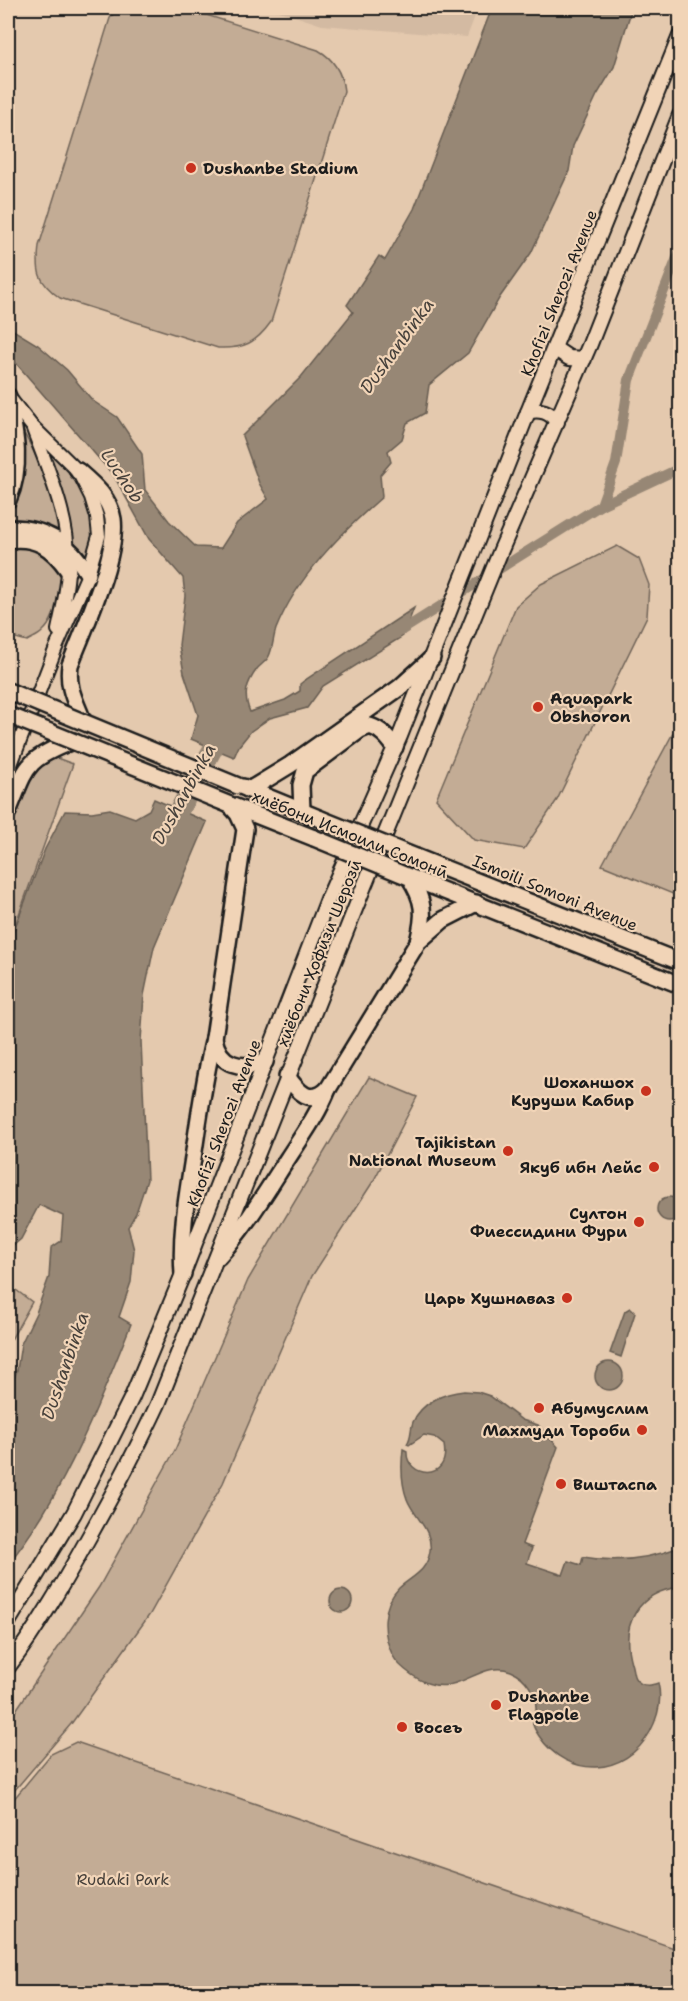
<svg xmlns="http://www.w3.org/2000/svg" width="688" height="2001" viewBox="0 0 688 2001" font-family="'Shantell Sans',sans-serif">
<rect width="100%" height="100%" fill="#e4c9ae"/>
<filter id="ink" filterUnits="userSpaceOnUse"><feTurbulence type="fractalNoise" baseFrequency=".0167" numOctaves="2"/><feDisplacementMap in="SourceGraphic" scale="12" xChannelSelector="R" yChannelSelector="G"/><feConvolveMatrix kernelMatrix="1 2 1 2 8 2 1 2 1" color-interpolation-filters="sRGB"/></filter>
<g filter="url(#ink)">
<polygon fill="#d3baa2" points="270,8 478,8 467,37 322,25"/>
<g fill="#c3ac95" stroke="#706458" stroke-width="1.5">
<path d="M 118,8 L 184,8 L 318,50 C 334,59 342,73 344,91 L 271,322 C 256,343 244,349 218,348 L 60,298 C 38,282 36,272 39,246 L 110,18 Z"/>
<path d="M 15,419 C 41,457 51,494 61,538 L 8,523 L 8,510 L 14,497 Z"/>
<path d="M 43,444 C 64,466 98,500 94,533 C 93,542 88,552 86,561 L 82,552 L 71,538 Z"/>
<path d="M 8,534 L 61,556 C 62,576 59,617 43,631 C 39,636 32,638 27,641 L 8,636 Z"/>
<polygon points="617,546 639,559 649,585 647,616 557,800 524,849 474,840 436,799 516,606 541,584"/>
<polygon points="680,720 680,897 602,865"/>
<polygon points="46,754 73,764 8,945 8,816 25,774"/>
<polygon points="369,1077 417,1097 374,1180 312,1276 223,1483 150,1614 71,1724 8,1798 8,1722 99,1587 175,1450 248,1280"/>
<polygon points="8,1284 32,1302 8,1345"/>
<polygon points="76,1742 680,1950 680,1993 8,1993 8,1806 51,1754"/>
</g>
<g fill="#978775" stroke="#665c51" stroke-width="1.5">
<path d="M 492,8 L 632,8 L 614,67 L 597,95 L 573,146 L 569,171 L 531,253 L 500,297 L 468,353 L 429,385 L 425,413 L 407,423 L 402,439 L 388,451 L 391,462 L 380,475 L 382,497 C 340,534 297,577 276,629 C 273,638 273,648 269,656 C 267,661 260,665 257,669 C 246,684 243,695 250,712 L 285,700 L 300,691 L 300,684 L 305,680 L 414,608 L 403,636 L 323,686 L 307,708 L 270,718 L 251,731 L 239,746 L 234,757 L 191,739 L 198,715 L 184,673 L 179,645 L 185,596 L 183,578 L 149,539 L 114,476 L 8,354 L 8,324 L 13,330 L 38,345 L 67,370 L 93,401 L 117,417 L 142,454 L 145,490 L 169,521 L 196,547 L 221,548 L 237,523 L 268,499 L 259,483 L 242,436 L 301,377 L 353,312 L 347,305 L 379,256 L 385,260 L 414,209 Z"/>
<path d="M 154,799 L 207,822 L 154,947 L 144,995 L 141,1041 L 147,1180 L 136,1213 L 128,1227 L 134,1250 L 131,1282 L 119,1317 L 131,1324 C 98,1406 64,1495 8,1564 L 8,1395 L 17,1370 L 21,1344 L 36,1313 L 49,1277 L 51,1248 L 61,1241 L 63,1216 L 39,1205 L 21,1239 L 8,1250 L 8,955 L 11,938 L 45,849 L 65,811 L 92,812 L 110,809 L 135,818 L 149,810 Z"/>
<circle cx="669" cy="1209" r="12"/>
<polygon points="630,1308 635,1313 621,1357 610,1353 625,1311"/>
<circle cx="609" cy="1376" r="14"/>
<path d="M 464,1391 L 478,1392 L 490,1396 L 522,1420 L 538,1425 L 558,1447 L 522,1544 L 532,1548 L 527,1563 L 563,1575 L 568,1561 L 581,1565 L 583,1557 C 616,1563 649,1559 680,1547 L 680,1587 C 638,1592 620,1624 631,1663 C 634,1671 632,1679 640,1683 C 646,1687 652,1685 658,1683 C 662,1699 658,1717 650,1732 C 625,1777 568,1779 539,1736 C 537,1733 533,1727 533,1724 C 532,1720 535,1714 536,1711 C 537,1694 526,1677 511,1671 C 476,1658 456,1706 412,1675 C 405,1670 397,1664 393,1656 C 382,1634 381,1606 399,1588 C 412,1576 427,1572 430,1551 C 433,1530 414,1517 407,1499 C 401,1483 401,1466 403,1449 L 407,1451 C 405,1478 451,1483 444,1445 L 434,1437 L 424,1435 L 409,1445 L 407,1444 C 412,1436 410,1430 413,1422 C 422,1402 444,1393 464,1391 Z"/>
<circle cx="341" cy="1601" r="11"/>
</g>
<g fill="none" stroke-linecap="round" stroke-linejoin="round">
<g stroke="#978775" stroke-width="10">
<polyline points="601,505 616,463 629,380 680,250"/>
<polyline points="396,634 601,505 680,468"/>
</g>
<polyline stroke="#978775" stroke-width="20" points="167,832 216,743 216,724"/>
<defs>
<g id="tertiary">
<path d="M 33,429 C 50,475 71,521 68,571 C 67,591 62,611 58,630"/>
<polyline points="8,772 55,650 88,574 99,536 97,517 91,497 78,471 31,425 8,396"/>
</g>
<g id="secondary">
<polyline points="554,348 569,358 584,359"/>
<path d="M 528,412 C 539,408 551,412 557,422"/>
<polyline points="8,1622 74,1513 132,1397 183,1274 328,899 400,736 528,412 680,36"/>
<path d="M 8,1667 C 39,1626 65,1580 90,1535 C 114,1492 137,1449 158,1404 L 363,889 L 501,550 L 590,344 L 680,115"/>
</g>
<g id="trunk">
<path d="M 78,471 C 93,484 110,498 113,519 C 118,557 84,628 70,665 C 67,688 75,700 83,721"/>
<path d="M 8,500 C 23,466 15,431 8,396"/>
<path d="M 8,528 C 43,527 70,543 88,574"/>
<path d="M 8,540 C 36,536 52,547 68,570"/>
<polyline points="243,787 321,819"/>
<polyline points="249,790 290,765 399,688 432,658"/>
<polyline points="233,806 314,838"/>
<path d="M 302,811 L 301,785 L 305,771 L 360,730 L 370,726 C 382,730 388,738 395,747"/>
<path d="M 8,812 C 27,766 24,760 73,741"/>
<polyline points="416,857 680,962"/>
<polyline points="409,877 680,985"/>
<path d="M 409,877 C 425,901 425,914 418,942"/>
<path d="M 214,1038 C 219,1066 241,1070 265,1062"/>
<path d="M 287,1076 C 298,1092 310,1106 328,1089"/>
<path d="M 218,1257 C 246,1226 266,1192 288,1158 C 303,1135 318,1114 328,1089 L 418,942 L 443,920 L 476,903"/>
<path d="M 183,1274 C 180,1235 187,1196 193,1158 C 199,1118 204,1078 214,1038 L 245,829 L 238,814 L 230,805"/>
</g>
</defs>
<use href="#tertiary" stroke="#1c1c1c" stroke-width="16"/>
<use href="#secondary" stroke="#1c1c1c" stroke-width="18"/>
<use href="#trunk" stroke="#1c1c1c" stroke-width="20"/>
<use href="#tertiary" stroke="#f1d4b7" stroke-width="12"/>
<use href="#secondary" stroke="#f1d4b7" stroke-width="14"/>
<use href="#trunk" stroke="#f1d4b7" stroke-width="15"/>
<defs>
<g id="trunk-bridge">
<polyline points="8,691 238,786"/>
<polyline points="8,715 230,805"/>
<polyline points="321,819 416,857"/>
<polyline points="314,838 409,877"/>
</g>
</defs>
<use href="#trunk-bridge" stroke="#1c1c1c" stroke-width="20" stroke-linecap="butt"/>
<use href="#trunk-bridge" stroke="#f1d4b7" stroke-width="15"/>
</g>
</g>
<g fill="#c8321e" stroke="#f1d4b7" stroke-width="2">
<circle cx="191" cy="168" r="6"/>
<circle cx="538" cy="707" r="6"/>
<circle cx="646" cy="1091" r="6"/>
<circle cx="508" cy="1151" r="6"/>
<circle cx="654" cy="1167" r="6"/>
<circle cx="639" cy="1222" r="6"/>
<circle cx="567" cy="1298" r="6"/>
<circle cx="539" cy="1408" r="6"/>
<circle cx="642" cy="1430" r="6"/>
<circle cx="561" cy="1484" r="6"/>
<circle cx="496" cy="1705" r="6"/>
<circle cx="402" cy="1727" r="6"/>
</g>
<g text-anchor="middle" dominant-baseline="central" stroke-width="4.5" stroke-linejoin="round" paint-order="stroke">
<g font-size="16" font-weight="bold" fill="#1c1c1c" stroke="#f1d4b7" text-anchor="start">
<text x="203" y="168">Dushanbe Stadium</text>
<text x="550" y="698">Aquapark<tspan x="550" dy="18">Obshoron</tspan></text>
<text x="634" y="1082" text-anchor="end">Шоханшох<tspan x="634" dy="18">Куруши Кабир</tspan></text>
<text x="496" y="1142" text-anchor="end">Tajikistan<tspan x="496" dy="18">National Museum</tspan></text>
<text x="642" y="1167" text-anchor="end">Якуб ибн Лейс</text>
<text x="627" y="1213" text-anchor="end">Султон<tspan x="627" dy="18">Фиессидини Фури</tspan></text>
<text x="555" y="1298" text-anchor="end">Царь Хушнаваз</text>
<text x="551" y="1408">Абумуслим</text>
<text x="630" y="1430" text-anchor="end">Махмуди Тороби</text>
<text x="573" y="1484">Виштаспа</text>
<text x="508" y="1696">Dushanbe<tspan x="508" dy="18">Flagpole</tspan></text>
<text x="414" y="1727">Восеъ</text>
</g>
<g font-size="16" fill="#1c1c1c" stroke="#f1d4b7">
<text transform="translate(559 293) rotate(-68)">Khofizi Sherozi Avenue</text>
<text transform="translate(350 834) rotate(22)">хиёбони Исмоили Сомонӣ</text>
<text transform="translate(555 893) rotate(22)">Ismoili Somoni Avenue</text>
<text transform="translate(319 953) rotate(-68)">хиёбони Ҳофизи Шерозӣ</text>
<text transform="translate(224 1123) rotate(-69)">Khofizi Sherozi Avenue</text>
</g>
<g font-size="16" fill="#46403a" stroke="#f1d4b7">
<text x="123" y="1879">Rudaki Park</text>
</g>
<g font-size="18" font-style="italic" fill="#47413b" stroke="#f1d4b7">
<text transform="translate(397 346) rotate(-54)">Dushanbinka</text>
<text transform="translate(122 476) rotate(56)">Luchob</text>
<text transform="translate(184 794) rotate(-61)">Dushanbinka</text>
<text transform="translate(65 1366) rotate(-71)">Dushanbinka</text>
</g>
</g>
<rect width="688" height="2001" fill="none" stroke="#f1d4b7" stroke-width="30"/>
<rect x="15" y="15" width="658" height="1971" fill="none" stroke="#1c1c1c" stroke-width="2" filter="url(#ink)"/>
</svg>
